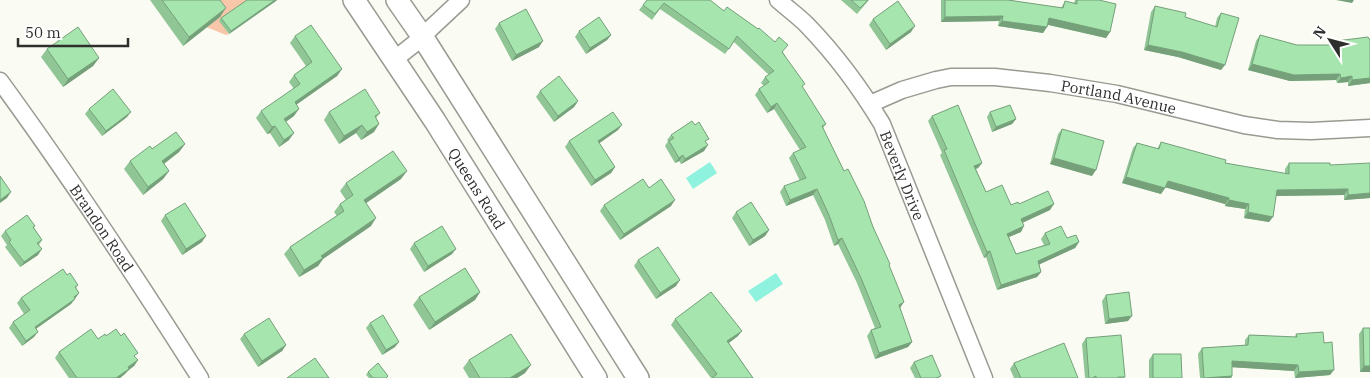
<svg xmlns="http://www.w3.org/2000/svg" width="1370" height="378" viewBox="0 0 1370 378" font-family="'IBM Plex Serif',serif">
<rect width="100%" height="100%" fill="#fafcf3"/>
<polygon fill="#f8c6a8" points="208,0 249,0 220,21 229,34 226,35 206,27"/>
<g fill="#8ff2de">
<polygon points="710,162 717,173 693,189 686,178"/>
<polygon points="776,273 783,284 756,302 748,291"/>
</g>
<g fill="none" stroke-linecap="round" stroke-linejoin="round">
<defs>
<g id="minor">
<path id="s1" d="M 778,0 C 787,8 798,16 807,25 C 836,55 861,89 882,124 L 984,378"/>
<polyline points="395,59 414,44 461,0"/>
<path id="s2" d="M 0,81 C 70,177 136,277 200,378"/>
<path id="s3" d="M 870,104 L 902,90 L 936,80 L 951,77 L 995,77 L 1050,83 L 1117,94 L 1244,125 L 1278,130 L 1311,131 L 1370,128"/>
</g>
<g id="tertiary">
<path id="s4" d="M 354,0 L 435,121 L 596,378"/>
<polyline points="397,0 422,36 638,378"/>
</g>
</defs>
<use href="#minor" stroke="#999a92" stroke-width="19"/>
<use href="#tertiary" stroke="#999a92" stroke-width="24"/>
<use href="#minor" stroke="#fff" stroke-width="16"/>
<use href="#tertiary" stroke="#fff" stroke-width="21"/>
</g>
<g fill="#90c596">
<polygon points="150,0 220,0 220,17 183,46"/>
<polygon points="247,0 277,0 229,34 219,21 221,18"/>
<polygon points="647,0 724,11 783,52 802,87 826,124 823,128 844,171 873,227 889,266 900,308 912,342 908,347 875,359 867,336 871,330 875,328 857,283 838,244 834,246 825,220 813,195 786,206 780,192 784,186 800,181 789,158 793,153 800,150 774,109 767,113 755,95 759,89 764,86 761,83 765,77 769,75 734,42 725,54 660,9 652,20 639,10"/>
<polygon points="841,0 869,0 857,14"/>
<polygon points="941,0 1008,0 1061,8 1065,1 1074,3 1075,0 1099,0 1110,32 1106,38 1048,25 1043,33 998,26 999,21 941,22"/>
<polygon points="1155,6 1185,17 1215,27 1217,18 1221,13 1221,70 1178,57 1144,50 1151,12"/>
<polygon points="873,19 911,32 886,50 869,25"/>
<polygon points="499,23 539,47 512,61 495,29"/>
<polygon points="579,31 611,35 607,40 586,54 575,37"/>
<polygon points="1260,35 1297,45 1334,45 1336,41 1370,39 1370,83 1348,86 1348,82 1337,83 1336,80 1290,81 1248,70 1256,41"/>
<polygon points="295,36 342,69 337,76 296,105 294,116 286,122 289,140 279,147 270,133 267,134 256,118 261,111 294,89 289,82 294,75 306,66 290,43"/>
<polygon points="47,49 99,58 93,66 63,87 41,57"/>
<polygon points="540,91 578,101 574,107 554,122 536,97"/>
<polygon points="89,109 127,117 102,136 85,114"/>
<polygon points="329,112 380,113 376,118 374,132 361,140 356,133 339,144 324,120"/>
<polygon points="990,112 1016,119 1012,124 992,132 987,117"/>
<polygon points="932,116 982,163 978,168 976,169 986,192 1011,205 1019,204 1050,210 1023,222 1021,232 1009,237 1016,254 1044,245 1041,239 1045,233 1067,238 1079,242 1075,248 1039,264 1041,272 1037,277 997,290 986,257 984,258 940,155 942,153 928,121"/>
<polygon points="1062,129 1092,176 1050,164 1058,134"/>
<polygon points="618,130 599,143 615,167 611,173 591,186 565,147 569,141"/>
<polygon points="671,135 707,143 704,151 681,164 679,161 675,163 665,146 668,141 667,140"/>
<polygon points="1161,142 1225,163 1285,174 1285,169 1289,163 1330,165 1370,198 1344,200 1344,195 1276,196 1269,222 1244,218 1245,209 1225,206 1225,204 1166,187 1161,194 1122,183 1133,148 1137,143 1157,149"/>
<polygon points="185,144 179,152 164,164 169,171 163,179 143,195 124,169 130,161 152,149"/>
<polygon points="401,179 366,203 371,226 323,259 318,266 299,277 284,254 290,247 337,216 334,212 340,204 346,200 340,191 346,183"/>
<polygon points="649,188 671,206 620,240 600,211 604,205"/>
<polygon points="736,212 769,230 765,236 749,246 732,218"/>
<polygon points="165,215 202,242 182,255 161,221"/>
<polygon points="35,226 34,228 42,240 39,245 38,255 20,267 5,247 7,245 1,236 5,231"/>
<polygon points="414,243 452,254 424,272 410,249"/>
<polygon points="638,260 676,286 656,299 634,266"/>
<polygon points="67,275 78,285 76,288 79,293 71,304 36,329 34,337 22,346 9,328 13,322 24,314 17,303 21,298"/>
<polygon points="480,292 475,300 429,330 413,305 419,297"/>
<polygon points="1106,295 1128,321 1105,324 1102,301"/>
<polygon points="675,319 738,336 729,343 753,378 711,378 671,325"/>
<polygon points="370,323 395,347 382,355 366,328"/>
<polygon points="1363,328 1370,328 1370,372 1360,372 1359,334"/>
<polygon points="244,334 286,345 282,351 258,367 240,339"/>
<polygon points="1296,334 1324,343 1330,375 1295,378 1294,371 1232,367 1232,376 1231,378 1200,378 1198,354 1202,348 1245,345 1245,340 1249,335 1295,337"/>
<polygon points="106,336 135,357 138,360 134,366 120,378 69,378 55,358 59,352"/>
<polygon points="1086,338 1125,377 1124,378 1085,378 1082,344"/>
<polygon points="1153,354 1182,378 1149,378 1149,360"/>
<polygon points="469,360 525,373 517,378 469,378 463,368"/>
<polygon points="914,362 940,378 915,378 910,368"/>
<polygon points="1014,363 1078,378 1014,378 1010,369"/>
<polygon points="368,372 388,376 387,378 369,378 366,375"/>
</g>
<g fill="#75a07a">
<polygon points="275,0 277,0 276,1 229,34 231,31"/>
<polygon points="1336,0 1354,0 1352,3"/>
<polygon points="226,8 220,17 183,46 189,37"/>
<polygon points="1003,16 999,21 941,22 945,17"/>
<polygon points="1049,18 1110,32 1106,38 1045,24"/>
<polygon points="1002,21 1047,27 1043,33 998,26"/>
<polygon points="915,26 911,32 886,50 890,44"/>
<polygon points="611,35 607,40 586,54 590,48"/>
<polygon points="543,41 539,47 512,61 516,55"/>
<polygon points="1148,45 1182,52 1225,65 1221,70 1178,57 1144,50"/>
<polygon points="99,58 93,66 63,87 68,79"/>
<polygon points="1252,64 1340,74 1336,80 1290,81 1248,70"/>
<polygon points="342,69 337,76 290,109 295,102"/>
<polygon points="1352,76 1348,82 1337,83 1341,78"/>
<polygon points="1370,78 1370,83 1348,86 1352,80"/>
<polygon points="578,101 574,107 554,122 558,116"/>
<polygon points="777,103 774,109 767,113 771,107"/>
<polygon points="299,109 294,116 279,126 284,119"/>
<polygon points="131,112 127,117 102,136 106,131"/>
<polygon points="1016,119 1012,124 992,132 996,127"/>
<polygon points="379,124 374,132 361,140 367,132"/>
<polygon points="362,125 356,133 339,144 344,136"/>
<polygon points="622,125 618,130 594,147 598,141"/>
<polygon points="275,126 270,133 267,134 272,127"/>
<polygon points="294,133 289,140 279,147 284,140"/>
<polygon points="185,144 179,152 157,169 162,161"/>
<polygon points="708,145 704,151 681,164 685,159"/>
<polygon points="683,155 679,161 675,163 679,158"/>
<polygon points="1054,158 1096,170 1092,176 1050,164"/>
<polygon points="982,163 978,168 970,171 974,166"/>
<polygon points="615,167 611,173 591,186 595,180"/>
<polygon points="169,171 163,179 143,195 148,187"/>
<polygon points="407,171 401,179 359,208 364,200"/>
<polygon points="1126,177 1165,188 1161,194 1122,183"/>
<polygon points="1168,181 1229,198 1225,204 1164,187"/>
<polygon points="817,189 813,195 786,206 790,200"/>
<polygon points="1348,189 1344,195 1273,196 1277,190"/>
<polygon points="11,192 7,198 0,203 0,200"/>
<polygon points="1370,193 1370,198 1344,200 1348,195"/>
<polygon points="675,200 671,206 620,240 624,234"/>
<polygon points="1229,200 1249,204 1245,209 1225,206"/>
<polygon points="1054,204 1050,210 1018,225 1021,219"/>
<polygon points="1248,212 1273,217 1269,222 1244,218"/>
<polygon points="376,218 371,226 323,259 318,266 299,277 304,270 321,256"/>
<polygon points="1024,226 1021,232 1004,239 1007,234"/>
<polygon points="769,230 765,236 749,246 753,240"/>
<polygon points="206,236 202,242 182,255 186,249"/>
<polygon points="842,238 838,244 834,246 838,240"/>
<polygon points="1079,242 1075,248 1034,267 1038,261"/>
<polygon points="42,249 38,255 20,267 24,262"/>
<polygon points="456,249 452,254 424,272 428,266"/>
<polygon points="990,251 986,257 984,258 987,252"/>
<polygon points="1041,272 1037,277 997,290 1001,285"/>
<polygon points="680,280 676,286 656,299 660,293"/>
<polygon points="480,292 475,300 429,330 435,322"/>
<polygon points="79,293 71,304 31,332 35,327"/>
<polygon points="904,302 900,308 895,310 899,305"/>
<polygon points="1132,316 1128,321 1105,324 1109,319"/>
<polygon points="742,331 738,336 723,347 727,341"/>
<polygon points="38,332 34,337 22,346 26,341"/>
<polygon points="399,342 395,347 382,355 386,350"/>
<polygon points="912,342 908,347 875,359 879,353"/>
<polygon points="286,345 282,351 258,367 262,361"/>
<polygon points="138,360 134,366 128,370 125,374 120,378 116,378 128,367"/>
<polygon points="1232,361 1298,365 1294,371 1228,367"/>
<polygon points="531,365 525,373 517,378 510,378"/>
<polygon points="1364,366 1370,366 1370,372 1360,372"/>
<polygon points="1334,370 1330,375 1295,378 1299,372"/>
<polygon points="1232,376 1231,378 1203,378 1204,378"/>
</g>
<g fill="#a7e5af" stroke="#75a07a">
<polygon points="162,0 220,0 226,8 189,37"/>
<polygon points="247,0 275,0 231,31 221,18"/>
<polygon points="647,0 710,0 724,11 727,7 758,29 759,28 775,42 779,37 788,45 782,52 805,84 802,86 826,124 822,126 844,171 848,169 864,201 873,227 890,264 889,265 904,302 899,305 912,342 879,353 871,330 881,327 861,278 842,238 838,240 829,215 817,189 790,200 784,186 806,178 793,153 806,147 777,103 771,107 759,89 769,82 765,77 774,71 737,36 729,49 664,3 655,14 643,5"/>
<polygon points="851,0 868,0 860,8"/>
<polygon points="945,0 1008,0 1063,8 1065,1 1077,4 1077,0 1099,0 1116,4 1110,32 1049,18 1047,27 1002,21 1003,16 945,17"/>
<polygon points="898,1 915,26 890,44 873,19"/>
<polygon points="1155,6 1186,13 1185,17 1217,27 1221,13 1239,18 1225,65 1182,52 1148,45"/>
<polygon points="526,9 543,41 516,55 499,23"/>
<polygon points="599,17 611,35 590,48 579,31"/>
<polygon points="311,25 342,69 295,102 299,109 284,119 294,133 284,140 275,126 272,127 261,111 300,84 294,75 312,62 295,36"/>
<polygon points="78,27 99,58 68,79 47,49"/>
<polygon points="1260,35 1297,45 1337,45 1336,41 1368,37 1369,39 1370,39 1370,78 1352,80 1352,76 1341,78 1340,74 1294,75 1252,64"/>
<polygon points="559,76 578,101 558,116 540,91"/>
<polygon points="113,89 131,112 106,131 89,109"/>
<polygon points="365,89 380,113 375,116 379,124 367,132 362,125 344,136 329,112"/>
<polygon points="958,105 982,163 974,166 986,192 1002,185 1011,205 1018,202 1019,204 1048,191 1054,204 1021,219 1024,226 1007,234 1016,254 1050,244 1045,233 1061,226 1067,238 1076,235 1079,242 1038,261 1041,272 1001,285 990,251 987,252 975,224 944,150 947,149 932,116"/>
<polygon points="1010,105 1016,119 996,127 990,112"/>
<polygon points="613,112 622,125 598,141 615,167 595,180 569,141"/>
<polygon points="692,121 695,125 699,122 709,139 705,141 708,145 685,159 683,155 679,158 669,141 674,138 671,135"/>
<polygon points="1062,129 1104,141 1096,170 1054,158"/>
<polygon points="176,132 185,144 162,161 169,171 148,187 130,161 150,146 152,149"/>
<polygon points="1161,142 1226,160 1225,163 1289,174 1289,163 1330,163 1330,165 1370,163 1370,193 1348,195 1348,189 1277,190 1273,217 1248,212 1249,204 1229,200 1229,198 1168,181 1165,188 1126,177 1137,143 1159,149"/>
<polygon points="393,151 407,171 364,200 376,218 321,256 323,258 304,270 290,247 344,211 340,204 353,195 346,183"/>
<polygon points="0,176 11,192 0,200"/>
<polygon points="643,179 649,188 661,179 675,200 624,234 604,205"/>
<polygon points="751,202 769,230 753,240 736,212"/>
<polygon points="185,203 206,236 186,249 165,215"/>
<polygon points="27,215 35,226 33,227 42,240 37,243 42,249 24,262 9,242 11,240 5,231"/>
<polygon points="442,226 456,249 428,266 414,243"/>
<polygon points="658,247 680,280 660,293 638,260"/>
<polygon points="465,268 480,292 435,322 419,297"/>
<polygon points="63,269 67,275 70,273 78,285 75,287 79,293 74,297 75,299 35,327 38,332 26,341 13,322 30,310 21,298"/>
<polygon points="711,292 742,331 727,341 753,378 712,378 717,374 675,319"/>
<polygon points="1129,292 1132,316 1109,319 1106,295"/>
<polygon points="383,315 399,342 386,350 370,323"/>
<polygon points="269,318 286,345 262,361 244,334"/>
<polygon points="1363,328 1370,328 1370,366 1364,366"/>
<polygon points="91,329 98,339 105,334 106,336 116,329 121,336 124,333 138,353 134,356 138,360 128,367 129,369 116,378 77,378 59,352"/>
<polygon points="1323,332 1324,343 1332,342 1334,370 1299,372 1298,365 1232,361 1232,376 1204,378 1202,348 1248,345 1249,335 1297,337 1296,334"/>
<polygon points="511,334 531,365 510,378 480,378 469,360"/>
<polygon points="1121,335 1125,377 1118,377 1118,378 1096,378 1096,376 1092,378 1089,378 1086,338"/>
<polygon points="1064,343 1078,378 1021,378 1014,363"/>
<polygon points="1153,354 1181,354 1182,378 1153,378"/>
<polygon points="932,355 941,376 936,378 921,378 914,362"/>
<polygon points="315,358 329,378 287,378"/>
<polygon points="378,363 388,376 386,378 373,378 368,372"/>
</g>
<g text-anchor="middle" dominant-baseline="central" stroke-width="5" stroke-linejoin="round" paint-order="stroke">
<g font-size="15" fill="#2e2f2c" stroke="#fff">
<text stroke="none"><textPath href="#s3" startOffset="255">Portland Avenue</textPath></text>
<text stroke="none"><textPath href="#s1" startOffset="218">Beverly Drive</textPath></text>
<text stroke="none"><textPath href="#s4" startOffset="225">Queens Road</textPath></text>
<text stroke="none"><textPath href="#s2" startOffset="179">Brandon Road</textPath></text>
</g>
</g>
<g transform="translate(1330 40) rotate(306)" stroke="#ffffff" stroke-width="4" paint-order="stroke">
<path d="M0-4L9 19L0 12L-9 19Z" fill="#2e2f2c"/>
<text y="-8" font-size="14" font-weight="bold" text-anchor="middle" fill="#2e2f2c">N</text>
</g>
<path d="M18 38v8h110v-8" fill="none" stroke="#2e2f2c" stroke-width="2.5"/>
<text x="25" y="38" font-size="15" fill="#2e2f2c" stroke="#ffffff" stroke-width="4" paint-order="stroke">50 m</text>
</svg>
